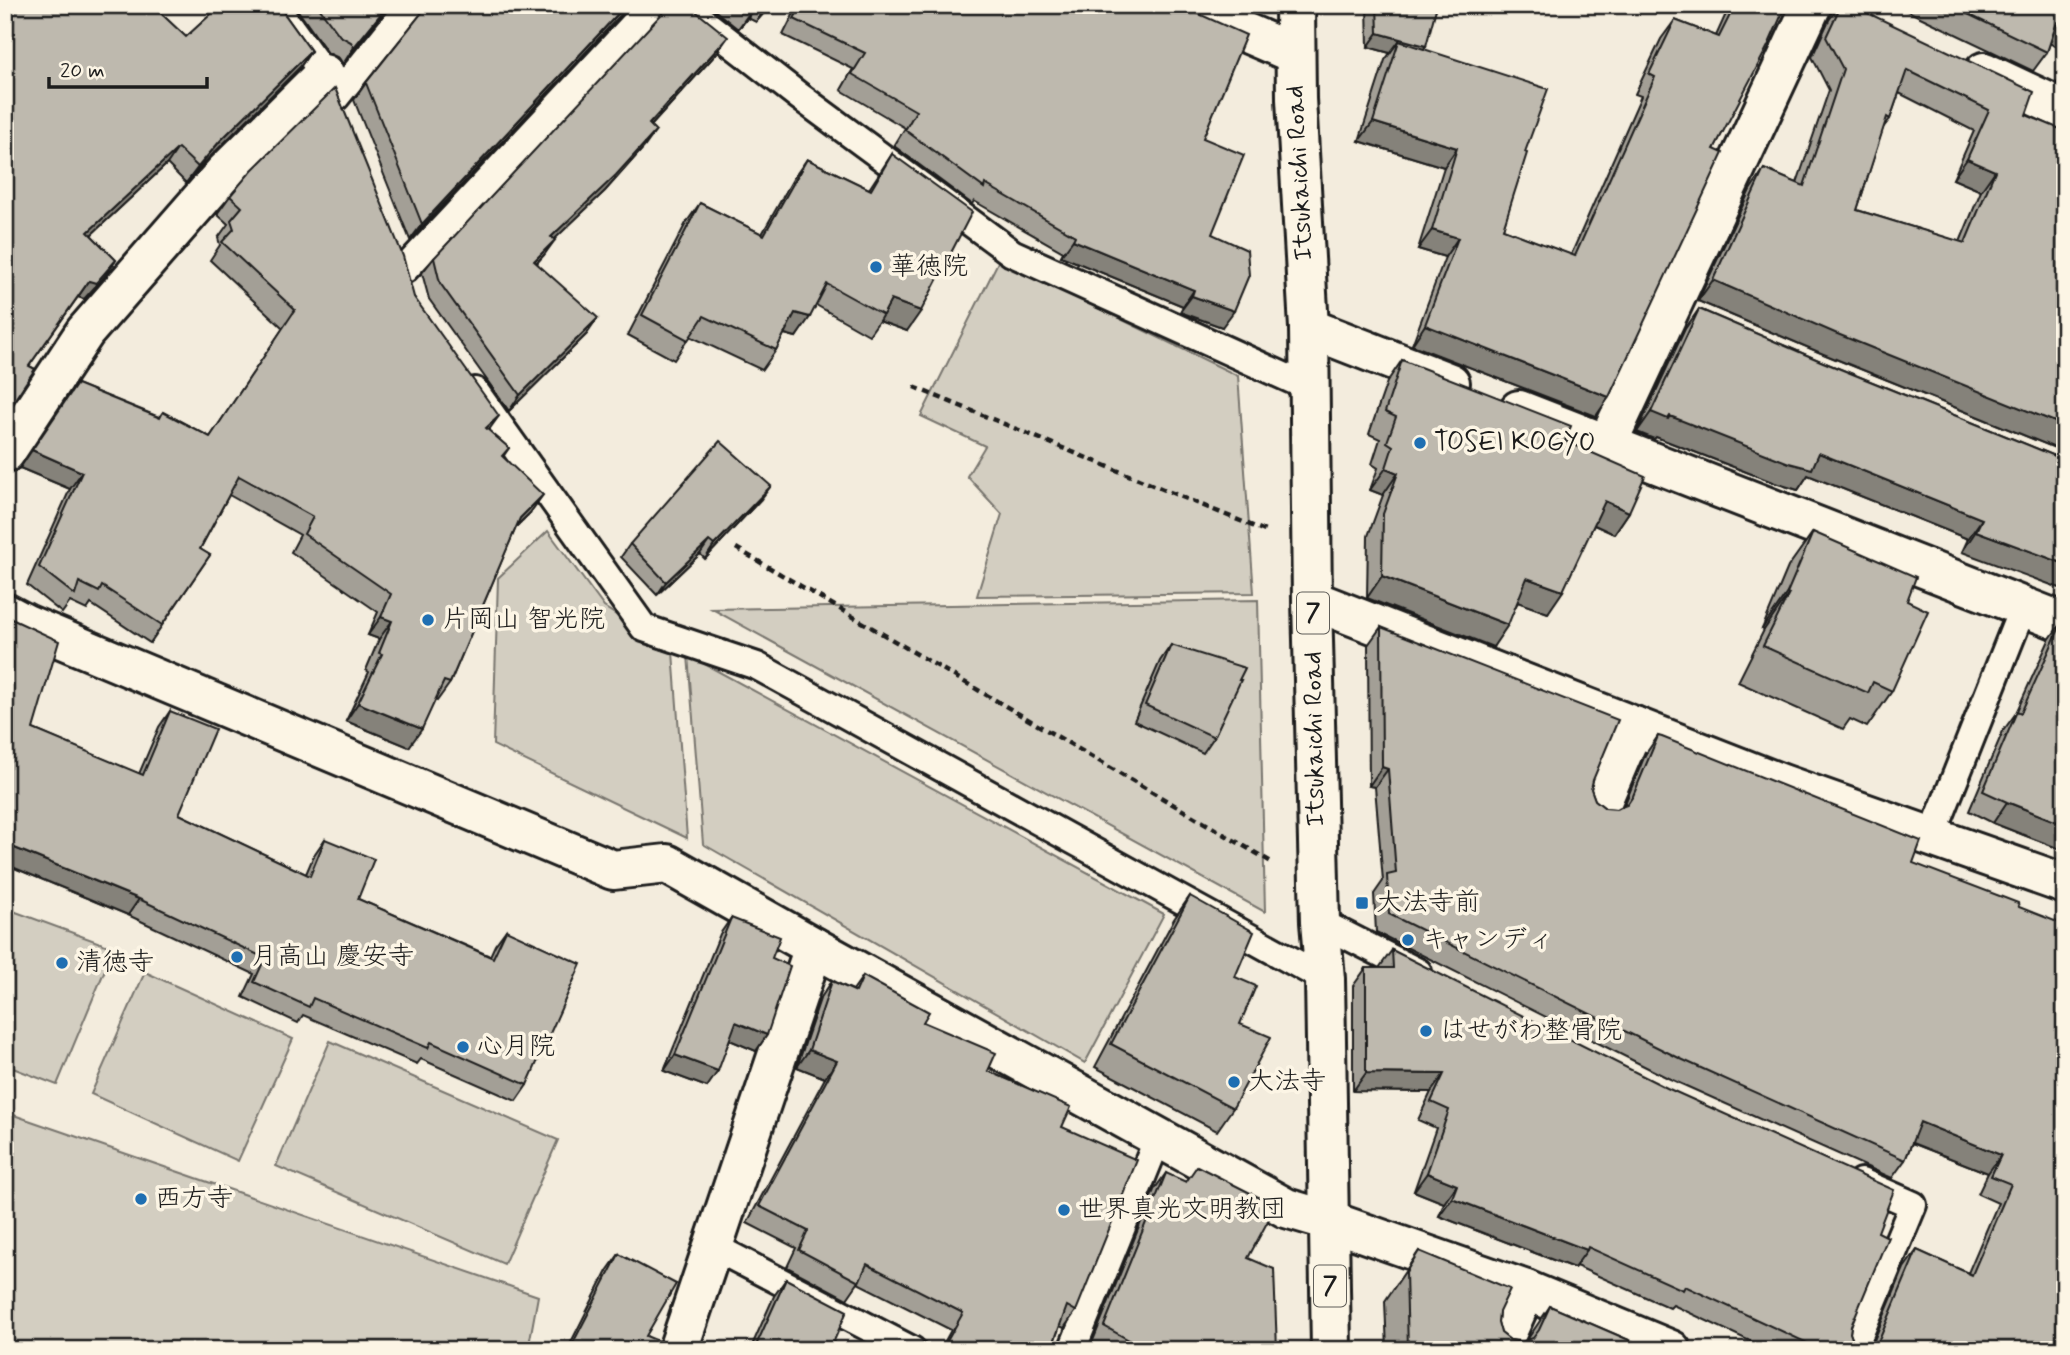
<svg xmlns="http://www.w3.org/2000/svg" width="2070" height="1355" viewBox="0 0 2070 1355" font-family="Mynerve,'Klee One',sans-serif">
<rect width="100%" height="100%" fill="#f3ecdd"/>
<filter id="ink" filterUnits="userSpaceOnUse"><feTurbulence type="fractalNoise" baseFrequency=".0143" numOctaves="2"/><feDisplacementMap in="SourceGraphic" scale="14" xChannelSelector="R" yChannelSelector="G"/><feConvolveMatrix kernelMatrix="1 2 1 2 8 2 1 2 1" color-interpolation-filters="sRGB"/></filter>
<g filter="url(#ink)">
<g fill="#d3cec1" stroke="#78756e" stroke-width="2">
<polygon points="999,260 1238,376 1254,593 977,596 1002,514 967,476 985,446 921,416"/>
<polygon points="548,531 604,607 673,652 687,838 493,745 498,578"/>
<polygon points="1258,600 1265,912 712,609"/>
<polygon points="688,655 1164,914 1085,1063 703,844"/>
<polygon points="5,908 114,948 57,1085 5,1065"/>
<polygon points="145,972 293,1039 238,1161 91,1094"/>
<polygon points="330,1041 558,1140 504,1264 276,1166"/>
<polygon points="5,1112 538,1296 528,1350 5,1350"/>
</g>
<g fill="none" stroke-linecap="round" stroke-linejoin="round">
<defs>
<g id="lane">
<polyline points="274,5 324,74 332,90"/>
<polyline points="682,5 799,96 1012,253 1310,388"/>
<polyline points="336,97 410,5"/>
<polyline points="405,269 652,5"/>
<polyline points="475,391 644,628 757,666 1325,979"/>
<polyline points="1932,836 2023,607"/>
<polyline points="1320,922 1418,972"/>
<polyline points="712,1246 912,1350"/>
<polyline points="1072,1350 1158,1138"/>
<polyline points="1853,1350 1913,1205 1861,1182"/>
</g>
<g id="street">
<polyline points="1181,5 1295,54"/>
<polyline points="1984,72 2065,110"/>
<polyline points="1309,328 1450,383"/>
<polyline points="1519,410 2065,623"/>
<polyline points="1607,444 1812,5"/>
<polyline points="5,453 85,332 224,173 324,74"/>
<polyline points="1312,600 1782,784 2065,884"/>
<polyline points="5,613 26,624 613,870 667,864 814,947 1286,1208 1330,1221"/>
<polyline points="1600,806 1634,726"/>
<polyline points="678,1350 814,947"/>
<polyline points="1499,1350 1526,1290"/>
</g>
<polyline id="secondary" points="1330,1221 1526,1290 1671,1350"/>
<polyline id="primary" points="1295,5 1296,99 1309,328 1312,600 1320,922 1325,979 1331,1350"/>
</defs>
<use href="#lane" stroke="#1c1c1c" stroke-width="32"/>
<use href="#street" stroke="#1c1c1c" stroke-width="44"/>
<use href="#secondary" stroke="#1c1c1c" stroke-width="44"/>
<use href="#primary" stroke="#1c1c1c" stroke-width="44"/>
<g stroke="#1c1c1c" stroke-width="4.5" stroke-dasharray="7 5" stroke-linecap="butt">
<polyline points="914,387 1265,531"/>
<polyline points="736,548 1273,863"/>
</g>
<use href="#lane" stroke="#fcf5e5" stroke-width="26"/>
<use href="#street" stroke="#fcf5e5" stroke-width="38"/>
<use href="#secondary" stroke="#fcf5e5" stroke-width="38"/>
<use href="#primary" stroke="#fcf5e5" stroke-width="38"/>
</g>
<g fill="#a39f96" stroke="#1c1c1c" stroke-width="2" fill-rule="evenodd">
<polygon points="5,5 152,5 186,37 221,5 278,5 311,51 300,67 209,158 186,183 167,164 91,235 116,260 104,277 84,299 78,297 29,366 35,369 5,414"/>
<polygon points="294,5 390,5 343,64 339,58 328,53"/>
<polygon points="425,5 630,5 410,240 354,100 366,83 424,11"/>
<polygon points="708,5 771,5 756,22 748,18 738,29"/>
<polygon points="798,5 1179,5 1203,138 1212,234 1222,327 1180,312 1183,306 1061,256 1063,252 974,201 972,204 894,146 905,128 841,90 853,69 783,35"/>
<polygon points="1367,5 1437,5 1423,49 1525,152 1503,229 1571,255 1641,96 1635,94 1661,39 1675,20 1716,36 1730,5 1788,5 1786,9 1785,7 1714,149 1609,397 1596,416 1412,345 1445,257 1418,249 1444,167 1359,141 1385,60 1390,53 1368,47"/>
<path d="M 1840,5 L 1851,5 L 2026,115 L 2065,452 L 1821,353 L 1698,301 L 1750,190 L 1764,169 L 1797,183 L 1829,90 L 1812,57 L 1829,20 ZM 1899,93 L 1974,131 L 1953,179 L 1981,191 L 1960,242 L 1857,210 L 1883,128 L 1890,119 Z"/>
<polygon points="1895,5 2065,5 2065,50 2050,43 2047,52 2033,71"/>
<polygon points="717,53 651,126 645,146 605,191 554,239 544,255 537,263 587,334 509,411 429,299 422,273 434,258"/>
<polygon points="892,154 907,331 879,321 869,335 816,305 796,337 784,334 776,350 762,370 690,336 674,360 628,335 686,223 700,203 762,234 793,179 807,159 869,189"/>
<polygon points="230,196 414,297 488,430 509,448 503,457 530,513 516,527 450,683 437,701 435,700 409,747 346,721 369,672 366,670 379,639 368,635 378,612 291,552 300,535 229,495 200,549 210,555 150,643 91,604 87,610 70,602 62,613 27,585 70,489 20,468 77,384 159,417 163,412 210,437 283,328 210,260 220,245 218,238 228,224 217,214"/>
<polygon points="1699,309 1823,362 2065,460 1962,552 1968,539 1808,475 1798,490 1775,483 1656,437 1654,439 1637,432 1685,329"/>
<polygon points="1402,360 1565,441 1629,512 1614,534 1594,525 1548,613 1518,602 1493,647 1367,598 1368,536 1383,495 1370,490 1378,468 1372,464 1380,439 1369,434 1387,382"/>
<polygon points="761,499 705,559 700,554 657,595 621,557 630,544"/>
<polygon points="1813,532 1907,601 1892,691 1867,727 1850,719 1843,729 1738,682 1764,630 1762,629 1788,567"/>
<polygon points="5,616 33,729 139,774 159,727 170,711 179,814 306,874 314,855 325,839 358,899 490,956 495,945 506,930 527,1085 516,1101 421,1059 417,1064 303,1015 298,1023 243,997 254,974 128,915 5,864"/>
<polygon points="2063,620 2065,851 1993,823 1969,811 2003,731 2016,713 2049,640"/>
<polygon points="1381,627 1593,780 1591,789 1595,800 1605,808 1616,809 1624,806 1645,755 1658,736 1913,863 2065,1350 1769,1350 1673,1305 1670,1308 1576,1266 1574,1268 1439,1216 1444,1203 1414,1191 1436,1128 1418,1120 1431,1092 1353,1091 1353,986 1366,968 1379,968 1392,950 1878,1232 1851,1326 1850,1333 1853,1341 1861,1346 1869,1347 1872,1345 1904,1268 1917,1250 1968,1273 1998,1203 1978,1194 1988,1173 1912,1143 1905,1160 1892,1178 1668,1078 1376,932 1374,894 1383,881 1375,787 1369,786 1368,645"/>
<polygon points="1171,645 1239,680 1214,737 1203,753 1134,721 1160,661"/>
<polygon points="1190,896 1235,977 1240,1024 1233,1108 1217,1131 1095,1067 1174,919"/>
<polygon points="731,918 772,958 767,1035 756,1051 730,1040 707,1087 664,1071 720,934"/>
<polygon points="863,976 923,1022 1062,1127 1076,1311 1064,1328 1060,1326 1051,1350 940,1350 951,1330 858,1283 847,1299 787,1267 796,1248 747,1223 825,1078 797,1067 820,999 832,981 853,990"/>
<polygon points="1166,1173 1248,1258 1277,1350 1103,1350 1092,1343 1154,1190"/>
<polygon points="1419,1251 1499,1312 1498,1322 1501,1333 1510,1340 1522,1342 1527,1340 1550,1306 1652,1350 1387,1350 1385,1301"/>
<polygon points="619,1254 646,1336 659,1350 567,1350 607,1271"/>
<polygon points="786,1279 830,1350 750,1350 774,1296"/>
</g>
<g fill="#85827a" stroke="#1c1c1c" stroke-width="2">
<polygon points="388,5 390,5 343,64 354,47"/>
<polygon points="626,5 630,5 410,240 422,224"/>
<polygon points="757,5 748,18 738,29 750,12"/>
<polygon points="768,5 771,5 756,22 767,6"/>
<polygon points="2057,22 2065,25 2065,50 2044,41"/>
<polygon points="1378,33 1426,46 1415,60 1399,41 1390,53 1368,47"/>
<polygon points="728,37 717,53 638,140 649,124"/>
<polygon points="311,51 300,67 209,158 186,183 198,167 220,141"/>
<polygon points="1373,122 1457,148 1444,167 1359,141"/>
<polygon points="656,131 645,146 605,191 540,253 551,237"/>
<polygon points="178,148 167,164 77,248 88,232"/>
<polygon points="1967,159 1995,171 1981,191 1953,179"/>
<polygon points="1432,230 1458,238 1445,257 1418,249"/>
<polygon points="555,240 544,255 523,276 534,261"/>
<polygon points="1073,240 1194,290 1183,306 1061,256"/>
<polygon points="116,260 104,277 84,299 78,297 89,281"/>
<polygon points="1713,280 2065,426 2065,452 1821,353 1698,301"/>
<polygon points="1192,296 1234,311 1222,327 1180,312"/>
<polygon points="891,300 921,311 907,331 879,321"/>
<polygon points="795,313 810,317 796,337 781,333"/>
<polygon points="598,318 587,334 509,411 520,395"/>
<polygon points="1425,325 1609,397 1596,416 1412,345"/>
<polygon points="1651,412 1819,453 1982,519 1968,539 1808,475 1798,490 1775,483 1656,437 1654,439 1637,432"/>
<polygon points="499,416 486,434 486,428"/>
<polygon points="32,450 82,472 70,489 20,468"/>
<polygon points="1386,468 1398,473 1383,495 1370,490"/>
<polygon points="771,486 761,499 705,559 714,545"/>
<polygon points="543,495 530,513 507,535 520,518"/>
<polygon points="1605,501 1629,512 1614,534 1590,523"/>
<polygon points="1976,531 2065,564 2065,590 1962,552"/>
<polygon points="709,541 700,554 657,595 666,582"/>
<polygon points="1382,576 1508,625 1493,647 1367,598"/>
<polygon points="1527,578 1563,591 1548,613 1512,600"/>
<polygon points="1787,593 1789,594 1764,630 1762,629"/>
<polygon points="381,617 392,621 379,639 368,635"/>
<polygon points="358,703 422,729 409,747 346,721"/>
<polygon points="1382,767 1388,769 1375,787 1369,786"/>
<polygon points="2007,802 2065,825 2065,851 1993,823"/>
<polygon points="5,844 139,899 128,915 5,864"/>
<polygon points="736,1022 767,1035 756,1051 725,1038"/>
<polygon points="809,1050 837,1061 825,1078 797,1067"/>
<polygon points="675,1055 718,1071 707,1087 664,1071"/>
<polygon points="1366,1073 1444,1074 1431,1092 1353,1091"/>
<polygon points="1920,1122 2001,1155 1988,1173 1907,1141"/>
<polygon points="1427,1173 1457,1185 1444,1203 1414,1191"/>
<polygon points="1452,1198 1587,1250 1574,1268 1439,1216"/>
</g>
<g fill="#beb9ae" stroke="#1c1c1c" stroke-width="2" fill-rule="evenodd">
<polygon points="5,5 152,5 186,37 221,5 278,5 311,51 220,141 198,167 178,148 88,232 116,260 96,283 89,281 29,366 35,369 5,414"/>
<polygon points="317,5 388,5 354,47 351,42 340,36"/>
<polygon points="428,5 626,5 422,224 366,83"/>
<polygon points="670,5 688,5 728,37 649,124 656,131 616,175 551,237 555,240 534,261 598,318 520,395 440,283 434,258"/>
<polygon points="741,5 756,5 750,12"/>
<polygon points="801,5 1179,5 1246,35 1203,138 1244,155 1212,234 1247,250 1249,275 1234,311 1192,296 1194,290 1073,240 1075,236 985,184 984,188 905,130 916,111 852,74 865,53 794,19"/>
<polygon points="1377,5 1437,5 1426,46 1378,33"/>
<polygon points="1735,5 1786,5 1768,46 1714,149 1723,153 1609,397 1425,325 1458,238 1432,230 1457,148 1373,122 1399,41 1548,89 1525,152 1527,153 1503,229 1575,256 1655,77 1649,74 1675,20 1719,37"/>
<path d="M 1841,5 L 1851,5 L 2034,92 L 2026,115 L 2065,131 L 2065,426 L 1835,333 L 1713,280 L 1764,169 L 1804,186 L 1843,69 L 1826,37 ZM 1907,70 L 1989,110 L 1967,159 L 1995,171 L 1965,243 L 1857,210 L 1887,117 L 1890,119 Z"/>
<polygon points="1949,5 2065,5 2065,25 2057,22 2047,52"/>
<polygon points="335,88 403,256 414,297 499,416 486,428 509,448 502,456 543,495 520,518 450,683 444,681 422,729 358,703 382,654 379,653 392,621 381,617 391,594 304,534 313,517 239,476 200,549 210,555 162,625 102,586 99,592 79,582 75,595 39,567 82,472 32,450 77,384 160,418 163,412 210,437 295,310 222,242 234,229 231,220 242,207 230,196 252,170"/>
<polygon points="892,154 972,212 921,311 891,300 883,315 827,284 810,317 795,313 776,350 704,316 688,340 642,315 700,203 764,235 807,159 871,190"/>
<polygon points="1699,309 1823,362 2065,460 2065,564 1976,531 1982,519 1819,453 1812,469 1789,463 1670,416 1668,419 1651,412"/>
<polygon points="1402,360 1571,426 1565,441 1645,476 1629,512 1605,501 1563,591 1527,578 1508,625 1382,576 1383,514 1398,473 1386,468 1393,446 1387,442 1396,417 1385,412"/>
<polygon points="720,441 771,486 714,545 709,541 666,582 630,544"/>
<polygon points="1813,532 1916,577 1907,601 1928,611 1892,691 1873,682 1868,693 1763,646 1789,594 1787,593"/>
<polygon points="5,616 59,641 33,729 143,775 170,711 215,729 179,814 310,876 325,839 374,859 358,899 493,958 506,930 581,964 527,1085 431,1042 428,1048 313,998 309,1007 254,982 265,958 139,899 5,844"/>
<polygon points="2063,620 2065,620 2065,825 2007,802 1983,791 2017,711 2021,713"/>
<polygon points="1381,627 1618,720 1593,780 1591,789 1595,800 1605,808 1616,809 1627,805 1633,796 1658,736 1662,737 1921,841 1913,863 2018,903 2019,907 2065,925 2065,1350 1822,1350 1685,1286 1683,1290 1588,1247 1587,1250 1452,1198 1457,1185 1427,1173 1449,1110 1431,1102 1444,1074 1366,1073 1366,968 1393,968 1392,950 1667,1088 1894,1190 1878,1232 1888,1237 1851,1326 1850,1333 1853,1341 1861,1346 1869,1347 1876,1344 1880,1338 1917,1250 1972,1275 2011,1184 1991,1176 2001,1155 1920,1122 1905,1160 1681,1059 1389,914 1387,875 1396,873 1388,769 1382,767"/>
<polygon points="1171,645 1245,668 1239,680 1241,680 1214,737 1145,705"/>
<polygon points="1190,896 1254,932 1235,977 1256,986 1240,1024 1271,1037 1233,1108 1111,1044"/>
<polygon points="731,918 780,937 772,958 790,966 767,1035 736,1022 718,1071 675,1055"/>
<polygon points="863,976 929,1012 923,1022 996,1053 988,1071 1071,1107 1062,1127 1137,1160 1076,1311 1067,1306 1051,1350 942,1350 963,1313 867,1264 859,1282 799,1250 808,1231 759,1206 837,1061 809,1050 832,981 856,992"/>
<polygon points="1197,1166 1276,1206 1248,1258 1274,1269 1277,1350 1147,1350 1104,1326 1166,1173 1186,1182"/>
<polygon points="1419,1251 1510,1289 1499,1312 1498,1322 1501,1333 1510,1340 1522,1342 1533,1338 1539,1330 1550,1306 1652,1350 1408,1350 1406,1272"/>
<polygon points="619,1254 676,1284 646,1336 663,1343 659,1350 578,1350 580,1347 573,1343"/>
<polygon points="786,1279 847,1311 830,1350 754,1350"/>
</g>
</g>
<g fill="#1f6fb2" stroke="#fcf5e5" stroke-width="2.5">
<circle cx="876" cy="267" r="7"/>
<circle cx="1420" cy="443" r="7"/>
<circle cx="428" cy="620" r="7"/>
<rect x="1355" y="896" width="14" height="14" rx="3.5"/>
<circle cx="1408" cy="940" r="7"/>
<circle cx="237" cy="957" r="7"/>
<circle cx="62" cy="963" r="7"/>
<circle cx="1426" cy="1031" r="7"/>
<circle cx="463" cy="1047" r="7"/>
<circle cx="1234" cy="1082" r="7"/>
<circle cx="141" cy="1199" r="7"/>
<circle cx="1064" cy="1210" r="7"/>
</g>
<g text-anchor="middle" dominant-baseline="central" stroke-width="7" stroke-linejoin="round" paint-order="stroke">
<g fill="#fcf5e5" stroke="#5f5d58" stroke-width="2">
<rect x="1297" y="592.5" width="32" height="41" rx="5"/>
<rect x="1314" y="1265.5" width="32" height="41" rx="5"/>
</g>
<g font-size="24" font-weight="bold" fill="#1c1c1c">
<text x="1313" y="613">7</text>
<text x="1330" y="1286">7</text>
</g>
<g font-size="26" fill="#1c1c1c" stroke="#fcf5e5">
<text transform="translate(1300 173) rotate(-93)">Itsukaichi Road</text>
<text transform="translate(1315 739) rotate(-91)">Itsukaichi Road</text>
</g>
<g font-size="26" fill="#1c1c1c" stroke="#fcf5e5" text-anchor="start">
<text x="890" y="267">華徳院</text>
<text x="1434" y="443">TOSEI KOGYO</text>
<text x="442" y="620">片岡山 智光院</text>
<text x="1376" y="903">大法寺前</text>
<text x="1422" y="940">キャンディ</text>
<text x="251" y="957">月高山 慶安寺</text>
<text x="76" y="963">清徳寺</text>
<text x="1440" y="1031">はせがわ整骨院</text>
<text x="477" y="1047">心月院</text>
<text x="1248" y="1082">大法寺</text>
<text x="155" y="1199">西方寺</text>
<text x="1078" y="1210">世界真光文明教団</text>
</g>
</g>
<rect width="2070" height="1355" fill="none" stroke="#fcf5e5" stroke-width="28"/>
<rect x="14" y="14" width="2042" height="1327" fill="none" stroke="#1c1c1c" stroke-width="2.5" filter="url(#ink)"/>
<path d="M49 77v10h158v-10" fill="none" stroke="#1c1c1c" stroke-width="3.5"/>
<text x="60" y="77" font-size="21" fill="#1c1c1c" stroke="#fcf5e5" stroke-width="5" paint-order="stroke">20 m</text>
</svg>
